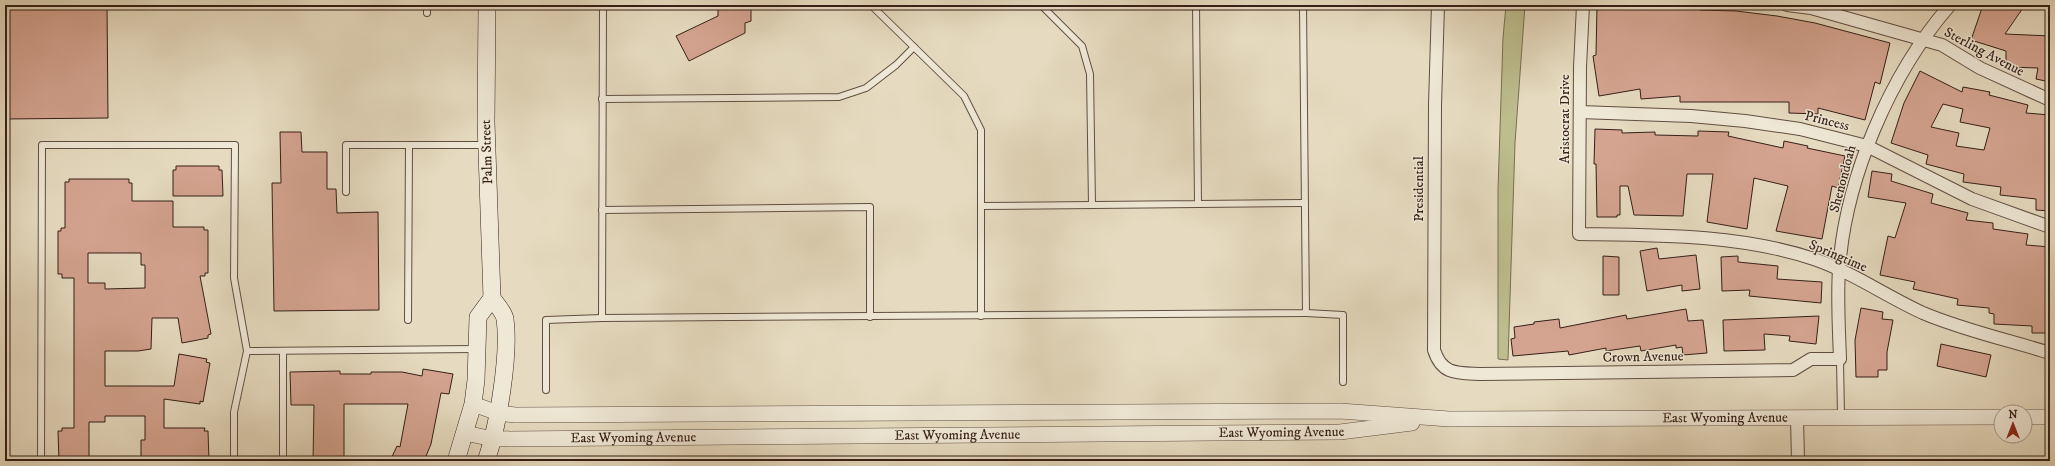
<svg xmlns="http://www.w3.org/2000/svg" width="2055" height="466" viewBox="0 0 2055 466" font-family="'IM FELL DW Pica',serif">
<rect width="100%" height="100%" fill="#e6dbc0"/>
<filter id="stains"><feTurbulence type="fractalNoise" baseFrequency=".005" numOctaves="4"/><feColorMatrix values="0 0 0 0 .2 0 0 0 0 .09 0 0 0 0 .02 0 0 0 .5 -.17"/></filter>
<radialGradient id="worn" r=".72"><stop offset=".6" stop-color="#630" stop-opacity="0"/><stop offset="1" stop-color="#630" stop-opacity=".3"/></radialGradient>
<polygon fill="#bdbd8d" stroke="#796e52" points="1506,5 1525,5 1515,143 1508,360 1498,359 1498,190 1503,38"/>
<g fill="#d5a491" stroke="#351f17" fill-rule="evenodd">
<polygon points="5,5 107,5 108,118 5,119"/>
<polygon points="718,5 751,5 751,21 745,23 745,33 689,61 676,36 718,16"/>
<polygon points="1632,5 1700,8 1700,10 1736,11 1777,16 1815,23 1890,43 1880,84 1875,82 1865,120 1818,108 1818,114 1789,113 1789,102 1680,102 1680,96 1641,99 1640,89 1599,96 1593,56 1596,55 1597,6 1632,7"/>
<polygon points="1983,5 2025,5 2005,34 2050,36 2050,82 2036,79 2038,68 2006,67 2006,51 1971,40"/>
<path d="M 1920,71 L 1962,92 L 1963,87 L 1990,92 L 1989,95 L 2028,105 L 2026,113 L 2050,115 L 2050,211 L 2036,210 L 2036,199 L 2000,195 L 2001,187 L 1963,182 L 1964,174 L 1926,164 L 1928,155 L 1891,143 L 1904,103 ZM 1943,104 L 1963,109 L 1960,122 L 1990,128 L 1984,150 L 1956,146 L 1959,133 L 1931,127 Z"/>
<polygon points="1595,129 1622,130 1622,133 1655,132 1655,135 1698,136 1698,131 1729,132 1728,136 1783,148 1784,141 1808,146 1807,148 1845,156 1838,188 1832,186 1822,239 1776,231 1788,186 1754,178 1747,229 1707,222 1713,174 1687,174 1683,216 1634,215 1628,186 1620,186 1620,215 1617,215 1617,217 1597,217 1596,164 1594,164"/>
<polygon points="280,132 301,132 302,152 327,152 327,189 336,189 337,213 378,212 379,310 274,311 272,183 281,183"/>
<polygon points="176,166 219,166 219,170 222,170 223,196 173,196 173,170 176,170"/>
<polygon points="1872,171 1892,174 1891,181 1933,194 1931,203 1968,213 1966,220 1993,223 1993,229 2028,234 2026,245 2050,247 2050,333 2032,333 2032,326 1994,324 1994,314 1989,313 1989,308 1957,305 1958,299 1913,289 1915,282 1880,275 1888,236 1895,238 1906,203 1868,197"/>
<path d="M 69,179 L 129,179 L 129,183 L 132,183 L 132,201 L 173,201 L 173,227 L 204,227 L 204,230 L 208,230 L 208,273 L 205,273 L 205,276 L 200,276 L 211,334 L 208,335 L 208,338 L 182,343 L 178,318 L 152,318 L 151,349 L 138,351 L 105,351 L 105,386 L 174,386 L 179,354 L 207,359 L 206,362 L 210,363 L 203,402 L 200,401 L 200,404 L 164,399 L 164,428 L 205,428 L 204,431 L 208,431 L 209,461 L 141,461 L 141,440 L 145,440 L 145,416 L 105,416 L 105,422 L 89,422 L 89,461 L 59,461 L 58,431 L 62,431 L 62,428 L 74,428 L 74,278 L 62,278 L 62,274 L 58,274 L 58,231 L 61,231 L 61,228 L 65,228 L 65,182 L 69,182 ZM 88,253 L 141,253 L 141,265 L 145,265 L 145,288 L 105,289 L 105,283 L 88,283 Z"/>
<polygon points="1657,248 1659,259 1696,255 1700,289 1682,291 1682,285 1647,291 1640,251"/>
<polygon points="1603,256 1619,257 1619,295 1603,295"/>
<polygon points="1738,256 1738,262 1778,266 1777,279 1822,282 1821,303 1749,296 1750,290 1722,291 1721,257"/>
<polygon points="1861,308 1883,312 1882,319 1893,320 1887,352 1887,370 1878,370 1878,377 1856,377 1855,340"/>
<polygon points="1686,309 1688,321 1703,320 1707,353 1683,355 1682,347 1676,348 1676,345 1641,351 1640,346 1606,351 1606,348 1569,355 1568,351 1513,356 1511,339 1515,338 1514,327 1534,324 1534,322 1559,319 1560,328 1626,315 1627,319"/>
<polygon points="1819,316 1816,344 1789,341 1790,336 1764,334 1765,350 1724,351 1723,320"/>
<polygon points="1941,344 1991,355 1986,377 1937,366"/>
<polygon points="423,369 453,374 449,394 441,393 431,444 424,461 390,461 397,446 400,447 408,404 344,404 344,461 313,461 314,405 291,405 290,372 340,371 340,374 371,374 371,372 402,372 422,376"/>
</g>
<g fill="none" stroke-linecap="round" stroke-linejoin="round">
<defs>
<g id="service">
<polyline points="427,5 427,13"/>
<polyline points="603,5 602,318 1306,313 1303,5"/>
<polyline points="871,5 964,96 981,130 981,316"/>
<polyline points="1041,5 1082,46 1090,74 1092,205"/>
<polyline points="602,99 839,97 866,88 896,65 914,47"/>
<polyline points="346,192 346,145 485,145"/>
<polyline points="1198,204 1305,203"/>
<polyline points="981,206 1198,204 1196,5"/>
<polyline points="602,210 870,207 870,317"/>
<polyline points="1306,313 1343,315 1343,382"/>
<polyline points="408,320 409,145"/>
<polyline points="247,351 476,349"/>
<polyline points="283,351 283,461"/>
<polyline points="1840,359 1841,417"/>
<polyline points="546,390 546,320 602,318"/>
<polyline points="41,461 42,145 235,145 234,278 247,351 234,412 234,461"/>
</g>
<g id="minor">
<path d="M 1438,5 L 1435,105 L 1434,350 C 1442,375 1457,373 1480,374 L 1793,370 L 1811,359 L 1840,359 C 1839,329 1837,299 1839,270 C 1845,179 1890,74 1950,5"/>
<path d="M 1583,5 L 1580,67 L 1579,234 C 1657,235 1739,234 1814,259 C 1852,272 1886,296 1923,313 C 1963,330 2008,340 2050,353"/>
<polyline points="1787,5 1811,8 1942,45 1980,68 2050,100"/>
<polyline points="1580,112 1691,116 1745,121 1800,129 1867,146 1972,199 2050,227"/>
<polyline points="1797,417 1798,461"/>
</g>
<g id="tertiary">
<path id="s1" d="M 473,404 L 498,413 L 515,415 L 1340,411 L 1449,419 L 2001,417"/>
<polyline points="2025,417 2050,417"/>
<path id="s2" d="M 465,433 L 493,439 L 1340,432 L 1412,423"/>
</g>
<g id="secondary">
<polyline points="456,461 473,404 476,380 478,317 492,298"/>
<path d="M 486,461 C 498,427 510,354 505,319 C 504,312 496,304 492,298 L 486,122 L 487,5"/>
</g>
</defs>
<use href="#service" stroke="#614e41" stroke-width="8"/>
<use href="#minor" stroke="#614e41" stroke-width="14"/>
<use href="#tertiary" stroke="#614e41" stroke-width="16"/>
<use href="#secondary" stroke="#351f17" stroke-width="18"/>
<use href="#service" stroke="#efe8d6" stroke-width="6"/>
<use href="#minor" stroke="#efe8d6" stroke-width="12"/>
<use href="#tertiary" stroke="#efe8d6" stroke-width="15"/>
<use href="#secondary" stroke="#efe8d6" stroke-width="17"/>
</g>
<g text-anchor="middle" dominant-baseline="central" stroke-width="3" stroke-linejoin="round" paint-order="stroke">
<g font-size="14" fill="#351f17" stroke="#efe8d6">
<text transform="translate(1984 52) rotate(28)">Sterling Avenue</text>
<text transform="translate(1565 119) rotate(-90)">Aristocrat Drive</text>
<text transform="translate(1827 121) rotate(14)">Princess</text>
<text transform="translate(487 152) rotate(-92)">Palm Street</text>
<text transform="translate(1843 179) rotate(-75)">Shenondoah</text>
<text transform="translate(1419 189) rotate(-90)">Presidential</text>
<text transform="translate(1838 256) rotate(23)">Springtime</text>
<text transform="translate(1643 357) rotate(-1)">Crown Avenue</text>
<text stroke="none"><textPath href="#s1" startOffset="1254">East Wyoming Avenue</textPath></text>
<text stroke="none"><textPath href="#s2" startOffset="817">East Wyoming Avenue</textPath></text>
<text stroke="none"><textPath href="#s2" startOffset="493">East Wyoming Avenue</textPath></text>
<text stroke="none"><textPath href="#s2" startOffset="169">East Wyoming Avenue</textPath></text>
</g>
</g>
<rect width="2055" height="466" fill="none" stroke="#e6dbc0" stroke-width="20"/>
<rect x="6" y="6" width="2043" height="454" fill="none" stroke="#351f17" stroke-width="2"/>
<rect x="10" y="10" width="2035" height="446" fill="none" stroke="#351f17"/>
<g transform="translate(2013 424)"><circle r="19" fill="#efe8d6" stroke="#a5988a"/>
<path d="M0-3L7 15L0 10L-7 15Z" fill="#8f2418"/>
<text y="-6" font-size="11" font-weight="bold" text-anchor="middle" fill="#351f17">N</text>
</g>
<rect width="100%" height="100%" filter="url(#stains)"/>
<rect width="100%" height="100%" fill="url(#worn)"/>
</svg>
